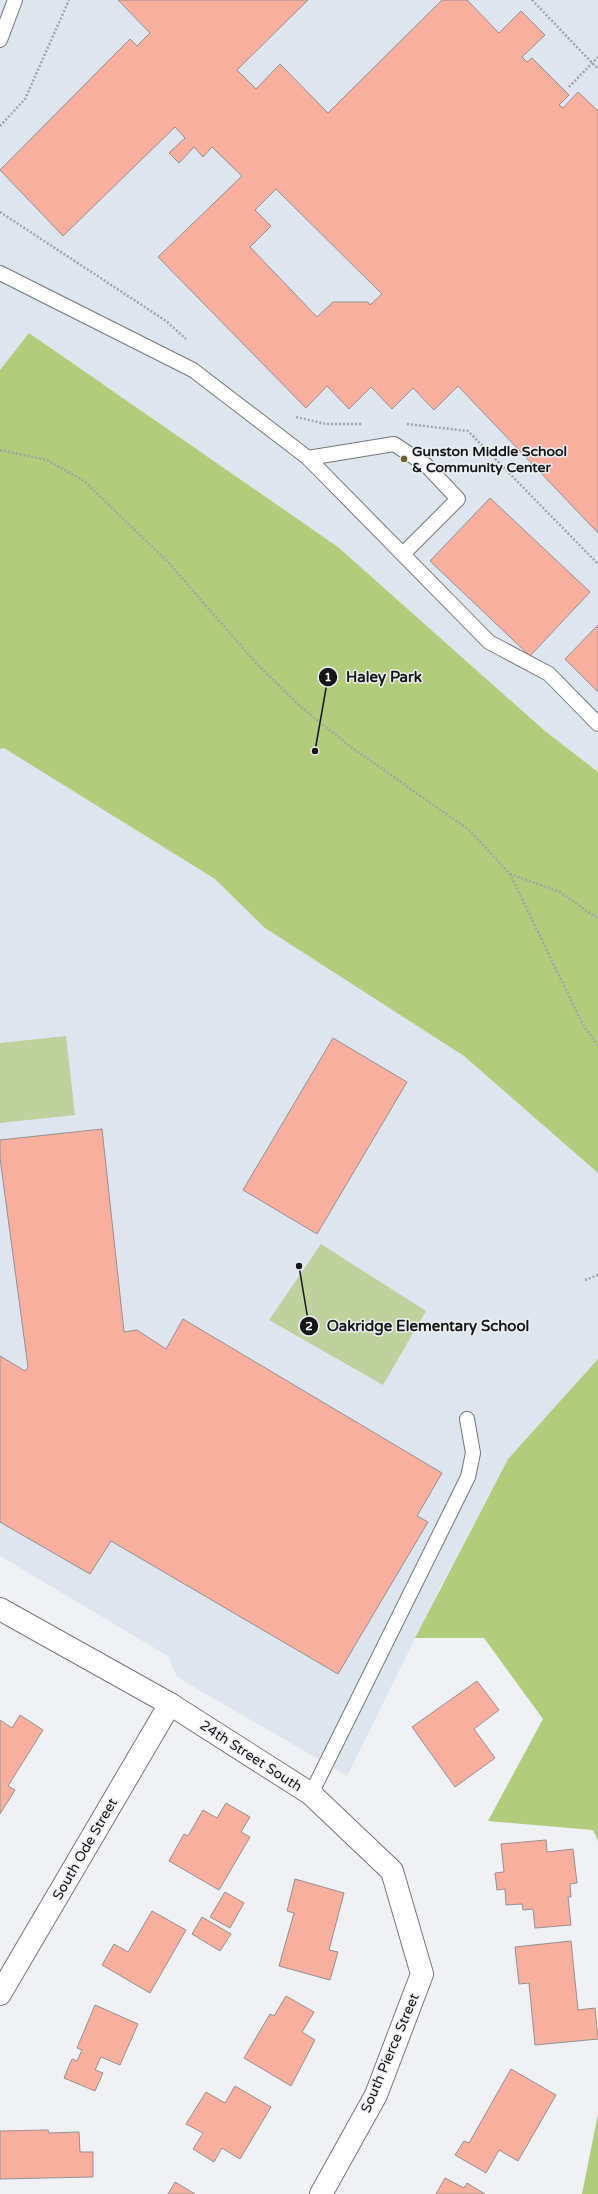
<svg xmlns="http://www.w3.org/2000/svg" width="598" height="2194" viewBox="0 0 598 2194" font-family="'Varela Round',sans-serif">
<rect width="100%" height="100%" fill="#eff1f4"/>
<g fill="#dee5ee">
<polygon points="0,0 598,0 598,772 545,731 338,547 29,333 0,370"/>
<polygon points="0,715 258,877 598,1173 598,1359 508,1459 443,1582 347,1776 177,1677 168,1656 0,1556"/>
</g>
<g fill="#bfd29d">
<polygon points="66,1036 75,1115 0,1123 0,1043"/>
<polygon points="321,1244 426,1311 383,1385 269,1320"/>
</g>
<g fill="#b1cc7a">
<polygon points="29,333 338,547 545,731 598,772 598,1173 464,1056 265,928 215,879 4,748 0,749 0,370"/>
<polygon points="598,1359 598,1841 593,1830 488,1821 543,1719 484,1638 415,1638 508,1459"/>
<polygon points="598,2114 598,2194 582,2194"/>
</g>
<g fill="#f8af9d" stroke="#959190" fill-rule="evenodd">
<path d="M 118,0 L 308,0 L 237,70 L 256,89 L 280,64 L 328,113 L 442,0 L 467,0 L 499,33 L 521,11 L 545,35 L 522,57 L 527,62 L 532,58 L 569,95 L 559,105 L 563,108 L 578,92 L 598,111 L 598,533 L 458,386 L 434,410 L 413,388 L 392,409 L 371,387 L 349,409 L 327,386 L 306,408 L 158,257 L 242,176 L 212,147 L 203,157 L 194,147 L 179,163 L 169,153 L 185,138 L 175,127 L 63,236 L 0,170 L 130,39 L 137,46 L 150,33 ZM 276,189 L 382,294 L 370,305 L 368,302 L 333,302 L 317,317 L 250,247 L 271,226 L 255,210 Z"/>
<polygon points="490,498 590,592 530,656 430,561"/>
<polygon points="598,625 598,692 565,659"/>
<polygon points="333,1038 407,1082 317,1234 243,1190"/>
<polygon points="102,1129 124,1332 137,1330 166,1349 183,1319 442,1473 417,1516 428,1522 338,1674 111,1541 90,1574 0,1522 0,1356 25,1371 28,1367 0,1158 0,1140"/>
<polygon points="477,1681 499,1710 474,1729 495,1758 455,1787 412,1727"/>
<polygon points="20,1715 43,1730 8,1786 15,1790 0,1814 0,1720 12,1728"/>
<polygon points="226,1803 250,1817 241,1832 250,1837 219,1890 169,1861 184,1834 188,1836 203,1810 217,1818"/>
<polygon points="546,1840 547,1852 573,1849 577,1883 570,1884 571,1897 568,1897 571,1925 535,1928 533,1909 523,1910 522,1904 506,1905 505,1889 497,1890 495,1873 504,1872 501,1844"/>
<polygon points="295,1879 344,1893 329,1950 338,1952 330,1980 279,1966 294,1913 287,1911"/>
<polygon points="225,1892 244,1903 230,1928 210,1917"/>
<polygon points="152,1911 186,1930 150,1993 102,1965 114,1944 128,1952"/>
<polygon points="202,1917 231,1934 220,1951 192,1934"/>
<polygon points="571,1941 578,2010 595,2008 598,2039 535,2045 529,1983 519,1984 515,1947"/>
<polygon points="286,1996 314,2012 302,2032 315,2040 291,2086 244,2058 270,2014 274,2016"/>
<polygon points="95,2005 138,2024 120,2065 101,2057 95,2070 103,2073 95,2091 64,2078 72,2059 77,2061 82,2050 77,2048"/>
<polygon points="511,2069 556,2095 518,2161 499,2150 486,2173 455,2155 464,2141 469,2143"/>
<polygon points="235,2086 271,2107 240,2159 222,2148 214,2162 193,2149 203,2133 186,2124 206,2092 225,2103"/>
<polygon points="48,2130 49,2133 79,2132 80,2152 93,2152 93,2177 0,2179 0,2131"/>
<polygon points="445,2178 464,2188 467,2183 485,2194 436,2194"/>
<polygon points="175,2182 195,2194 168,2194"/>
</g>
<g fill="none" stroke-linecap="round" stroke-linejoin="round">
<defs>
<g id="service">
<polyline points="0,40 15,0"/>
<polyline points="0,273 193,370 308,458 489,642 549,674 598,724"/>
<polyline points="308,458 394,444 426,465 458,499 403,554"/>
<polyline points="311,1794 468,1477 473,1453 467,1419"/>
</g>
<g id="minor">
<polyline points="0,1609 170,1704 311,1794 392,1871 422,1974 376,2095 321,2194"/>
<polyline points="0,1994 170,1704"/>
</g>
</defs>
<use href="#service" stroke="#75777a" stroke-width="16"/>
<use href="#minor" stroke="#75777a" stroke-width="24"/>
<g stroke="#a3a5a7" stroke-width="2.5" stroke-dasharray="2 2" stroke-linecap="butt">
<polyline points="532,0 598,69"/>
<polyline points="569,87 598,57"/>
<polyline points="0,126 25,99 69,0"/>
<polyline points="0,212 166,321 186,339"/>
<polyline points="296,417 326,424 362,424"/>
<polyline points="407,424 468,431 598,564"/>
<polyline points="0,450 47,460 84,481 166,560 257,664 302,708 351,747 469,830 510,874 583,1025 598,1045"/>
<polyline points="510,874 560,892 598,919"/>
<polyline points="585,1280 598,1275"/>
</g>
<use href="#service" stroke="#fff" stroke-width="14"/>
<use href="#minor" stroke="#fff" stroke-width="22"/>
</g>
<circle fill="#6e622f" stroke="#eff1f4" stroke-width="1.5" cx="404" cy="459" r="4"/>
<g text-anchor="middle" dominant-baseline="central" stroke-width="3" stroke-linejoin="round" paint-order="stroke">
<g font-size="14" font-weight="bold" fill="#151617" stroke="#eff1f4" text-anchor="start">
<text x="412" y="451">Gunston Middle School<tspan x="412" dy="16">&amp; Community Center</tspan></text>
</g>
<g font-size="14" fill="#151617" stroke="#eff1f4">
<text transform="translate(251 1756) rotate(33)">24th Street South</text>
<text transform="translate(85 1849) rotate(-60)">South Ode Street</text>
<text transform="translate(390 2053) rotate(-67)">South Pierce Street</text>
</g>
</g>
<path fill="none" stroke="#151617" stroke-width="1.5" d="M315 751L328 677M299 1266L309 1326"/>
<g fill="#151617" stroke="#eff1f4" stroke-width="1.5">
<circle cx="315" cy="751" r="4"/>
<circle cx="299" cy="1266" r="4"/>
<circle cx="328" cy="677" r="10"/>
<circle cx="309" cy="1326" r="10"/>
</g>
<g font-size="12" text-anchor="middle" font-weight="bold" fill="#fff">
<text x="328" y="681">1</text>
<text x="309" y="1330">2</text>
</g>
<g font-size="15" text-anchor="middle" font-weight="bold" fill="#151617" stroke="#eff1f4" stroke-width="3" stroke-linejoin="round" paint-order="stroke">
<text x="384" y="682">Haley Park</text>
<text x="428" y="1331">Oakridge Elementary School</text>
</g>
</svg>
